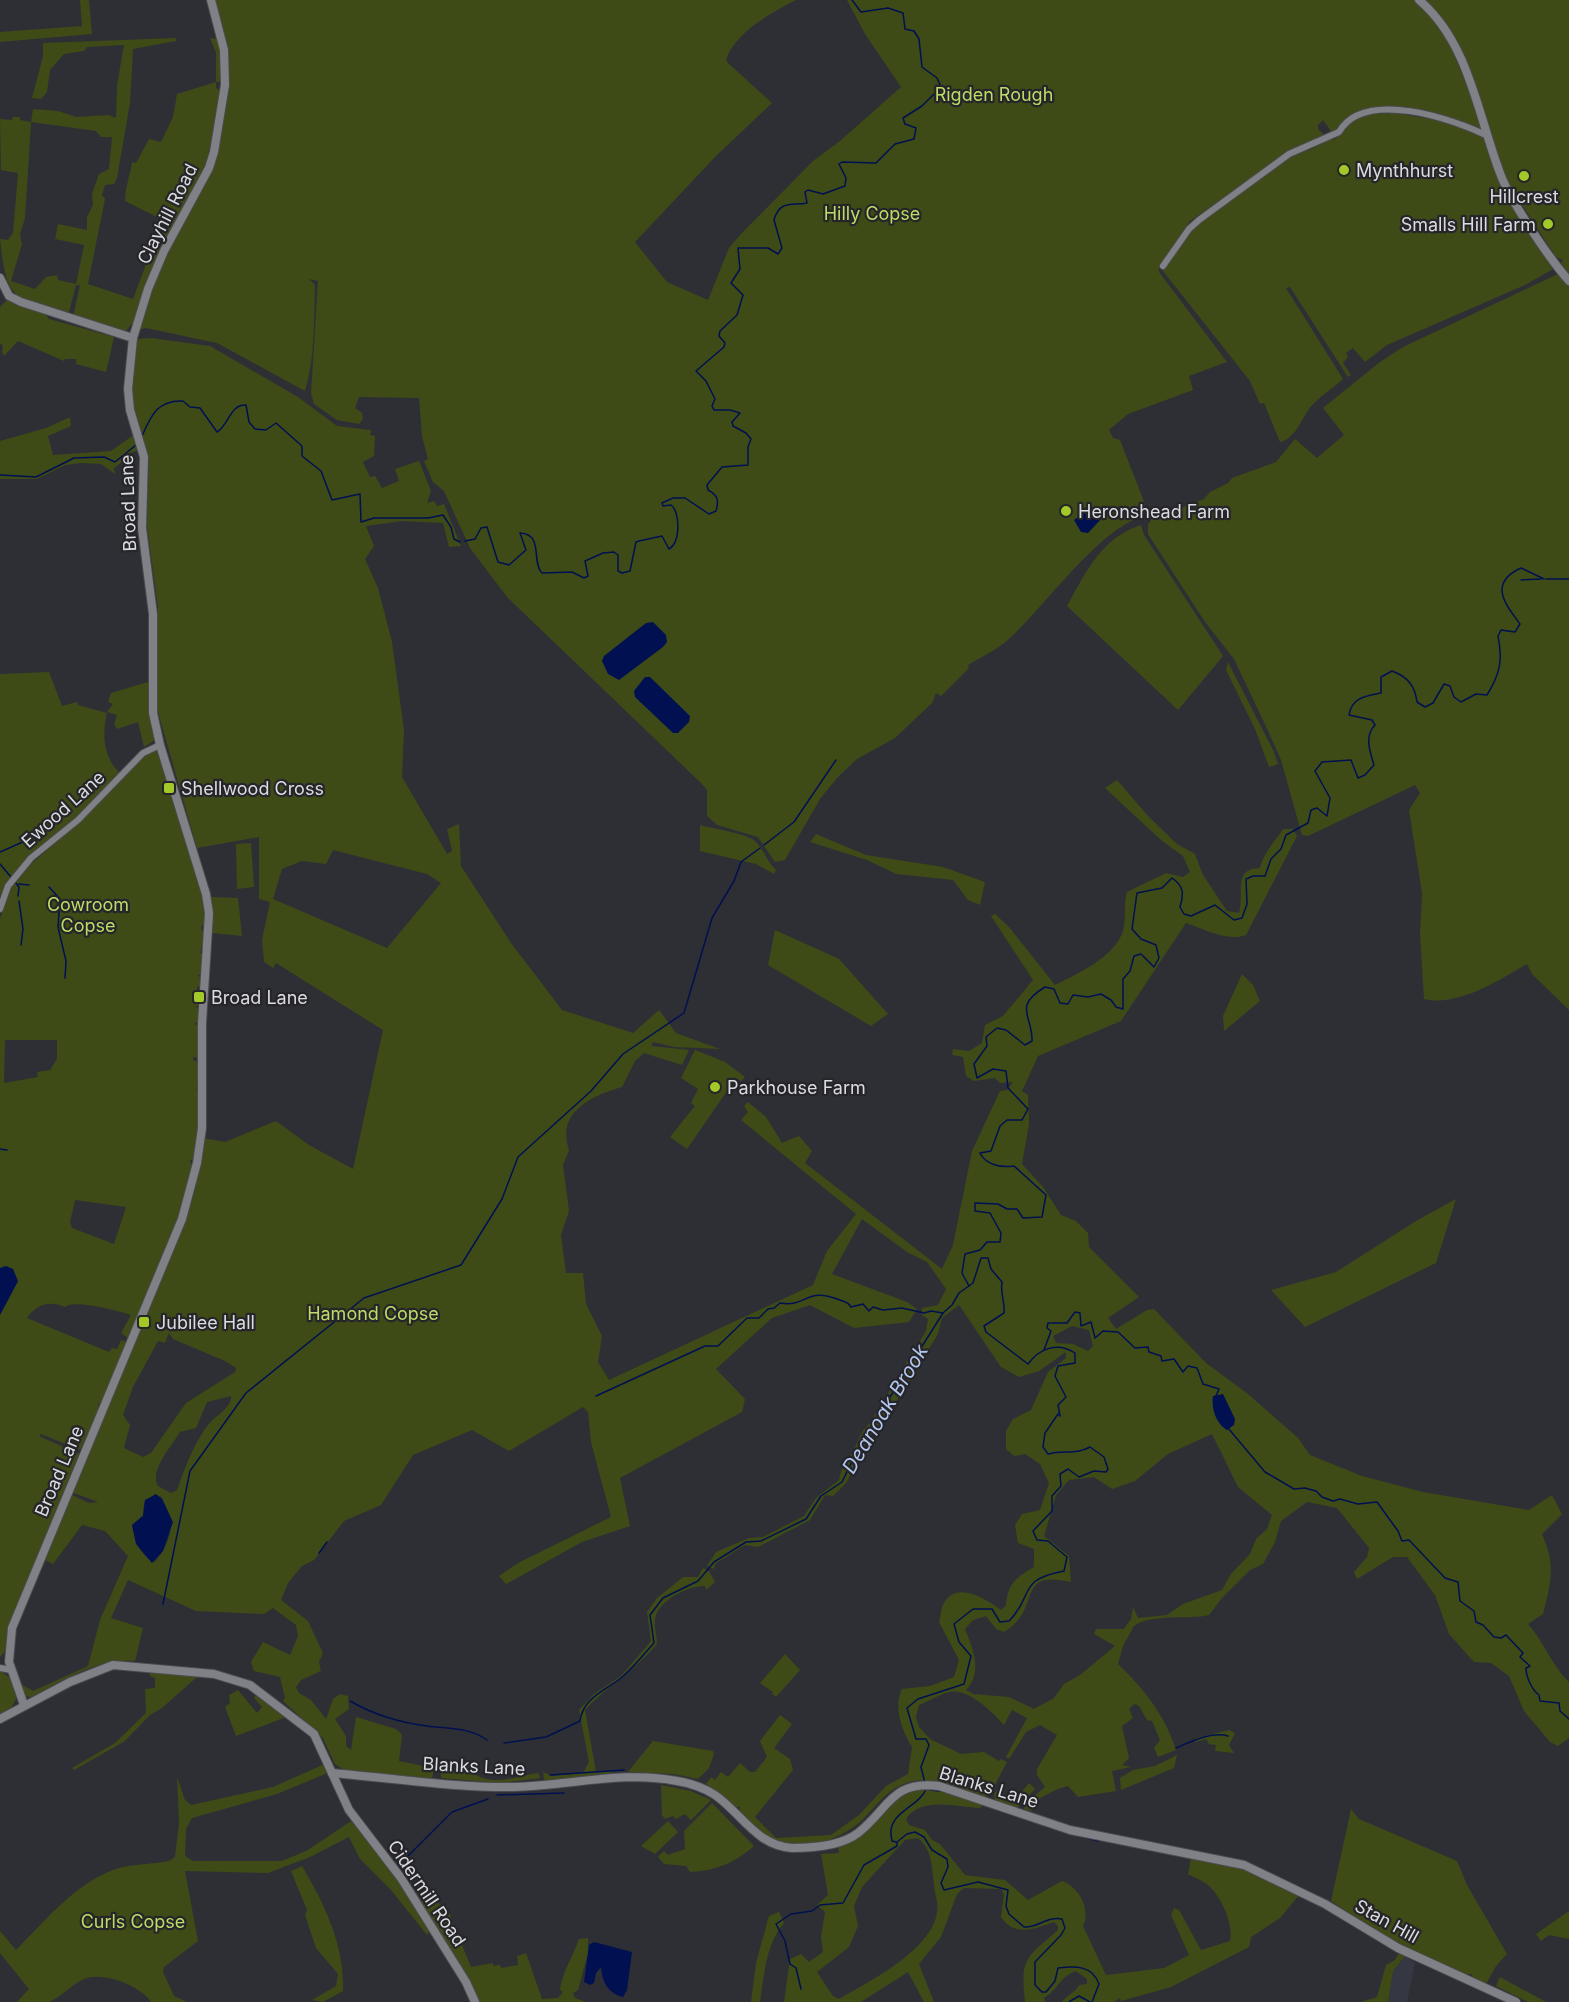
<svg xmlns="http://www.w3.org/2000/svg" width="1569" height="2002" viewBox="0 0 1569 2002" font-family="Inter,sans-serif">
<rect width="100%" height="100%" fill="#2e2f34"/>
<polygon fill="#353742" points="1405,1956 1415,1963 1407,2002 1388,2002 1393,1971"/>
<g fill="#3e4b17" fill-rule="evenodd">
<polygon points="80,0 89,0 92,34 0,42 0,32 82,26"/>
<path d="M 214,0 L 796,0 C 774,11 732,34 726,61 L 772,103 L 716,156 L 635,242 L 667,282 L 708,300 L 729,248 L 741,234 L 813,161 L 840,141 L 901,87 L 865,34 L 847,0 L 1416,0 L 1445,32 L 1483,127 L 1480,129 C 1450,114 1382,98 1351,115 C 1344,120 1342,127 1335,132 L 1331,131 L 1323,120 L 1318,125 L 1318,129 L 1326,137 L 1275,162 L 1190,221 L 1159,266 L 1159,272 L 1227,362 L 1189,376 L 1193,390 L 1128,414 L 1109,430 L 1113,438 L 1120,440 L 1145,504 L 1146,515 C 1096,529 1044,610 1003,644 C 992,652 979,658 968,665 L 969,668 L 941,696 L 936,693 L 932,703 L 895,738 L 857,759 L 837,778 L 820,799 L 785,860 L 775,862 L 758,837 L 717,825 L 707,816 L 707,790 L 702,784 L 507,597 L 470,548 L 444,491 L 433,482 L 424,461 L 428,459 L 422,436 L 419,398 L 359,397 L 355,408 L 362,413 L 363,419 L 359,424 L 337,420 L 314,404 L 311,393 L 318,281 L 309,279 L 315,285 C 314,319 315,358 305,391 L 217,343 L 146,328 L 138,330 L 135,320 L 126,331 L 73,317 L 80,285 L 76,285 L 69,312 L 66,314 C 10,295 7,300 0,239 L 8,240 L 13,233 L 18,173 L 1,170 L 0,119 L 12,120 L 13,117 L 20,117 L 20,120 L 31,122 L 33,109 L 58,111 L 76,117 L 109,115 L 116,118 L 117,85 L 124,45 L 87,47 L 84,51 L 64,54 L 50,70 L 47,92 L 41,99 L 32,98 L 43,56 L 43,43 L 176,38 L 176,41 L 133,49 L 130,103 L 117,178 L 114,184 L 105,185 L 102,195 L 105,199 L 88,284 L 133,299 L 155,241 L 167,222 L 125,201 C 125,187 130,176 132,162 L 136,163 L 149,139 L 161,142 L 173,117 L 177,94 L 216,82 L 216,53 L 210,38 L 219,39 L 222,81 L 216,82 L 216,88 L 221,91 L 228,54 ZM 31,122 L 96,131 L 101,137 L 112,137 L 109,169 L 99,174 L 92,194 L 93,205 L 87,217 L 87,230 L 58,224 L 55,239 L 84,245 L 76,284 L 58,280 L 57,275 L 46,277 L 35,289 L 11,281 L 22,244 L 20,234 L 25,218 Z"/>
<polygon points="1424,0 1569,0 1569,275 1560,264 1563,260 1556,257 1506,180 1459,48"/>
<path d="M 1394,113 L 1449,122 L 1486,138 L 1496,166 L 1555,268 L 1525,285 L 1387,345 L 1365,362 L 1353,348 L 1346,353 L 1348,357 L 1343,363 L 1351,375 L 1348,377 L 1290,287 L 1286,288 L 1343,379 C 1332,389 1314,400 1307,412 C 1301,421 1294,439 1280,442 L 1264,403 L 1260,404 L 1250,381 L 1163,271 L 1196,225 L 1292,154 L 1306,149 L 1308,151 L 1330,139 L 1334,140 L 1353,119 L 1362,115 Z"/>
<path d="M 1558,274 L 1569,284 L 1569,1010 L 1532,974 L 1527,964 C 1498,981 1458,1007 1424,999 L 1420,935 L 1422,893 L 1409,810 L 1420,793 L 1415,785 L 1308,836 L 1302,835 L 1281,760 L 1269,733 L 1234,659 L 1205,622 L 1148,534 L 1148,524 L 1152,519 L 1204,499 L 1210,492 L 1228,483 L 1232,478 L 1276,462 L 1295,439 L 1317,458 L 1344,435 L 1323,408 L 1380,362 L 1403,347 Z"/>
<polygon points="8,299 46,315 49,319 114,337 106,372 76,364 76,359 65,359 64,361 18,341 4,356 2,352 3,345 0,344 0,307"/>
<path d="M 151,338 L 210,346 L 298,397 L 337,426 L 371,430 L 370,435 L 375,436 L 374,456 L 363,462 L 370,477 L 375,476 L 382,488 L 399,481 L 395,469 L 419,461 L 431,491 L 427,503 L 434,501 L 437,506 L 444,504 L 461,546 L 449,547 L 443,523 L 402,521 L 366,526 L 374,546 L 365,559 L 378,588 L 392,642 L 404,730 L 402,777 L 447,854 L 452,851 L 447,829 L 459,824 L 461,866 L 511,943 L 562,1010 L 633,1033 L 659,1010 L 676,1033 L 720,1049 L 675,1047 L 653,1042 L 651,1046 L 689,1050 L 682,1065 L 644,1053 L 635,1061 L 622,1087 C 591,1096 556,1112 569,1150 L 563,1165 L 569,1211 L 561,1235 L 566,1273 L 583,1273 L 586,1304 L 602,1336 L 598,1362 L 609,1380 L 813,1285 L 827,1251 L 856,1214 L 741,1120 L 748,1112 L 744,1106 L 748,1102 L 766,1117 L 782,1143 L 799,1136 L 812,1151 L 805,1163 L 942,1269 L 953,1245 L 972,1151 L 1000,1091 L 1007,1090 L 1013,1082 L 1000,1083 L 995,1078 L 974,1081 L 966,1076 L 963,1057 L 952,1055 L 953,1049 L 969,1051 L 982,1043 L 985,1025 L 1003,1016 L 1033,980 L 991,916 L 995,914 L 1009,927 L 1055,985 C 1077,974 1111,959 1122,934 C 1127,923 1123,905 1127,892 L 1166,873 L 1183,877 L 1190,872 L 1183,856 L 1161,840 L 1105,788 L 1117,780 L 1148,816 L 1177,844 L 1195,854 L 1203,875 L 1227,911 L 1239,913 C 1245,891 1232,869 1260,868 C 1264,852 1274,843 1283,829 L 1293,829 L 1297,836 L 1246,935 C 1227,942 1204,929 1186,923 L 1121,1021 L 1038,1056 L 1022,1091 L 1028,1095 L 1029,1124 L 1022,1164 L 1043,1187 L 1061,1215 L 1076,1221 L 1088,1233 L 1089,1247 L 1139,1297 L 1108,1318 L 1116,1329 L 1147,1310 L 1154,1309 L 1206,1363 L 1248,1394 L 1298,1438 L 1310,1455 L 1362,1476 L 1423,1492 L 1529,1510 L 1552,1495 L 1562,1514 L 1542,1534 C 1556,1565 1551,1583 1543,1614 L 1528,1624 C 1544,1642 1552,1666 1569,1682 L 1569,1738 L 1558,1746 L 1550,1742 L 1524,1711 L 1509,1676 L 1491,1663 L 1474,1662 L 1449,1634 L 1435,1595 L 1407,1557 L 1393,1557 L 1357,1579 L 1354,1572 L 1367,1557 L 1369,1548 L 1337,1508 L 1307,1502 L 1281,1521 L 1275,1542 L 1263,1564 L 1250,1570 L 1222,1598 L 1209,1615 C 1189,1620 1152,1613 1134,1626 L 1123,1646 L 1118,1664 C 1144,1689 1165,1715 1176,1750 L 1158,1757 L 1154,1748 L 1160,1740 L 1152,1721 L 1147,1720 L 1139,1706 L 1134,1704 L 1129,1709 L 1133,1718 L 1122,1726 L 1129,1758 L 1122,1765 L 1131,1767 L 1112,1771 L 1116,1791 L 1078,1797 L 1068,1786 C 1055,1789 1041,1797 1031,1805 L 1032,1811 L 1024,1809 L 1027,1802 L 1045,1787 L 1037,1775 L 1037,1769 L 1057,1735 L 1040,1725 L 1026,1732 L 1009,1759 L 1006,1757 L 1027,1718 L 1012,1710 L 1004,1725 C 993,1713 969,1688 950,1692 C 940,1694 929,1701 919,1705 L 916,1717 L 919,1727 L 930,1739 L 961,1754 L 984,1752 L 999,1761 L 1001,1759 L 1007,1762 L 989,1796 C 964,1799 938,1774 909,1782 C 886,1789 876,1807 860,1822 C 840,1839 809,1850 783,1844 C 766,1841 751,1823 739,1811 L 740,1807 L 735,1807 L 706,1784 L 711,1777 L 715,1780 L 721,1772 L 728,1777 L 740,1763 L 750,1772 L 755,1772 L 767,1757 L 760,1741 L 780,1715 L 792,1724 L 774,1748 L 790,1759 L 793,1770 L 755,1817 L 776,1838 L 831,1835 L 859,1815 L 886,1786 L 908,1774 L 912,1747 C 902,1731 893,1707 902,1689 L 930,1686 L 954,1677 L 959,1660 L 939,1622 C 941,1616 941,1607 944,1603 C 957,1580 987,1600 1001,1610 L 1006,1606 C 1007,1585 1016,1577 1034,1567 L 1034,1549 L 1018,1543 L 1015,1525 L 1022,1514 L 1040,1510 L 1049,1483 L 1040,1464 L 1025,1454 L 1014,1456 L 1006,1449 L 1006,1431 L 1013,1419 L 1031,1410 L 1048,1372 L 1066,1358 L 1066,1352 L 1039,1371 L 1019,1377 L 1001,1367 L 959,1305 L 942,1318 L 938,1334 L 886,1418 L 863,1447 L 847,1482 L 833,1496 L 825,1495 L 810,1520 L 758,1547 L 745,1545 L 715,1564 L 714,1569 L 707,1566 L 716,1552 L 749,1538 L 763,1537 L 804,1516 L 816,1498 L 839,1480 C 842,1466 845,1465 852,1453 C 860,1440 857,1436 870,1423 L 926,1331 L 928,1319 L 922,1315 L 922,1308 L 938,1305 L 946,1289 L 927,1262 L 907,1252 L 862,1219 L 832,1274 L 907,1302 L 917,1309 L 909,1322 L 854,1328 L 810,1305 L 772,1318 L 716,1369 L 745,1399 L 742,1412 L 620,1478 L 630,1526 L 582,1542 L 506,1584 L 499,1576 L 518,1563 L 611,1517 L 591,1442 L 588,1412 L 583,1407 L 509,1451 L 472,1430 L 413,1455 L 381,1505 L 344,1521 L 314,1560 L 302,1566 L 288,1583 L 281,1600 L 308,1621 L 323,1653 L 319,1662 L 321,1671 L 301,1680 L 296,1687 L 299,1693 L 311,1700 L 326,1719 L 333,1699 L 340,1694 L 348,1696 L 349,1709 L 335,1719 L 346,1736 L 346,1746 L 351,1750 L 356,1717 L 396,1729 L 402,1735 L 399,1761 L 434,1768 L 432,1779 L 346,1771 L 335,1764 L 323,1738 L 283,1701 L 285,1698 L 280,1677 L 254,1671 L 251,1662 L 263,1642 L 290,1655 L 298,1636 L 296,1625 L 273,1608 L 264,1614 L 196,1611 L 128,1580 L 111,1618 L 143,1628 L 135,1661 C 97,1658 64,1680 31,1697 L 24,1696 L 21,1684 L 33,1691 L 88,1666 L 100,1620 L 128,1556 L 105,1531 L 82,1525 L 53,1564 L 43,1559 L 70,1494 L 89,1503 L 98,1502 L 71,1492 L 90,1453 L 89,1449 L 179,1237 L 194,1195 L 203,1138 L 225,1142 L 276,1121 L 309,1145 L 353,1169 L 383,1030 L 276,963 L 273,968 L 264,962 L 262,940 L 270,902 L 259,899 L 259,837 L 197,848 L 158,712 L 155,680 L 158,607 L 147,526 L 149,460 L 130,398 L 136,342 L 138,339 ZM 333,850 L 427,874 L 441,883 L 387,948 L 273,899 L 282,869 L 302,861 L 326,864 ZM 1072,1326 L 1089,1330 L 1093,1346 L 1088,1351 L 1073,1344 L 1056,1343 L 1053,1336 ZM 169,1333 L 173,1339 L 225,1361 L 236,1368 L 235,1372 L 186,1403 L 151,1453 L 143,1457 L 124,1448 L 130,1425 L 123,1415 L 133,1387 L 158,1341 L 165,1343 ZM 231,1396 C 232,1408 216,1415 208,1425 C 194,1443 185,1468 177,1490 L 171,1493 L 158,1486 C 149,1470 172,1446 180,1432 L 196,1428 L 207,1402 ZM 1212,1434 L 1238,1487 L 1272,1515 L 1267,1529 L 1256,1539 L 1250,1554 L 1231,1574 L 1222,1590 L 1183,1604 L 1167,1615 L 1138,1618 L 1133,1607 L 1131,1619 L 1124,1629 L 1096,1629 L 1094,1634 L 1115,1646 L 1080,1675 L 1064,1684 L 1054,1698 L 1034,1709 L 1009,1697 L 973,1694 L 966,1690 C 983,1672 973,1649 965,1629 L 973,1620 L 986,1616 L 996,1629 L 1004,1632 C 1044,1608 1013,1569 1071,1582 L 1069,1556 L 1044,1536 L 1056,1495 L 1069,1480 L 1094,1477 L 1112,1489 L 1135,1481 L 1168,1454 ZM 161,1496 C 175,1523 174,1538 155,1562 C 139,1556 135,1540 132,1525 L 143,1515 L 144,1502 Z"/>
<polygon points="68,418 70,418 71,426 48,436 53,455 111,451 135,434 140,450 127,454 122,462 114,468 115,474 101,464 80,463 65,465 37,479 0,479 0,441 46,428"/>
<path d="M 1141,525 L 1144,535 L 1223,656 L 1178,710 L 1067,606 C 1086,572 1101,538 1141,525 Z"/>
<polygon points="1228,662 1274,752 1278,764 1269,767 1255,729 1226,670"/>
<path d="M 49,672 L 62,706 L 77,702 L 78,705 L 107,713 C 102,733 103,757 119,772 C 101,794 82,815 61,832 C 36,853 11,868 0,900 L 0,674 Z"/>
<polygon points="148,682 156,739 144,747 138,722 117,729 114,724 117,715 107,712 113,704 108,702 111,693"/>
<path d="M 154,748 L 158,750 L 164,768 L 205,905 L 205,925 L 202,925 L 201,930 L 206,932 L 200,953 L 205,955 L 201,973 L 198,976 L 203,978 L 200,986 L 197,987 L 197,991 L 202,992 L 201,1003 L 196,1007 L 201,1009 L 200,1020 L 194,1024 L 200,1026 L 198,1058 L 193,1057 L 193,1060 L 198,1062 L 201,1086 L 196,1088 C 205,1105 197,1137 194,1159 L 190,1160 C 190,1163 192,1165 193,1168 C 196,1185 139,1314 128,1338 L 121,1333 L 131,1315 C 118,1311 74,1299 65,1307 C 50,1300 36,1304 27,1318 L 109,1352 L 112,1348 L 117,1349 L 121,1340 L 127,1342 L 101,1403 L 98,1404 L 99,1410 L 80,1450 L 41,1434 L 39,1436 L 79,1454 L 14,1612 L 5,1651 L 0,1657 L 0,1315 L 18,1281 L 0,1268 L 0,919 L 10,889 L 31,864 L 80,822 L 145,754 ZM 5,1040 L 57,1040 L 57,1059 L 50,1070 L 37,1072 L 38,1077 L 4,1083 ZM 75,1200 L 126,1207 L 114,1244 L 72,1228 L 70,1222 Z"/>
<path d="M 700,825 C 714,829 747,833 756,842 C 764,850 767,862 776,870 L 774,874 L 756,864 L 700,851 Z"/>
<polygon points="816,834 866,855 943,867 985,882 980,905 968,900 953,880 896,874 867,860 810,842"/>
<polygon points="251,843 254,887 237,889 236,844"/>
<polygon points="211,897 238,898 242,936 212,933"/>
<polygon points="775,930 839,959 888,1014 871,1026 768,965"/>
<polygon points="1242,974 1253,985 1260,1001 1224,1031 1223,1016"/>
<polygon points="695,1050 725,1062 745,1077 741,1081 736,1078 687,1149 670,1137 695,1106 691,1103 698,1089 681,1078"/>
<polygon points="1456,1199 1436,1263 1305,1327 1271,1290 1336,1272 1416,1221"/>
<path d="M 703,1568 L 709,1571 L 715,1582 L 706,1590 L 705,1586 C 689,1585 656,1601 655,1620 C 654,1628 657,1636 657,1644 C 635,1670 607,1686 585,1710 L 596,1772 L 613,1772 L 611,1775 L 547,1781 L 544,1779 L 543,1772 L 552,1776 L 583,1773 L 589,1762 L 579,1710 L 594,1694 L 621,1676 L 651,1641 L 647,1612 L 657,1598 L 683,1577 L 698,1577 Z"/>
<polygon points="785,1654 800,1670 776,1697 772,1694 773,1692 760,1683"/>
<polygon points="0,1671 10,1678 17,1697 11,1708 0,1714"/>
<polygon points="150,1671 198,1676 162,1708 150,1715 125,1741 74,1770 72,1768 115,1743 146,1713 145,1689 155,1688 155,1678 150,1676"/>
<polygon points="238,1690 257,1713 262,1707 254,1698 256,1695 289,1716 236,1736 225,1707 230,1703 229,1695"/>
<polygon points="1229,1730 1235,1733 1229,1745 1234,1753 1215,1751 1216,1745 1209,1744 1206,1739 1195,1742 1196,1738"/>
<polygon points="653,1741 713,1751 714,1754 709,1768 698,1779 674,1774 628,1772"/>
<polygon points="1177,1755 1174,1768 1121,1790 1120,1778 1133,1770 1155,1766"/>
<path d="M 327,1763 L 330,1772 L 277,1794 L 192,1818 L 186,1829 L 185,1856 L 193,1861 L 282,1861 L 308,1850 L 351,1821 L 364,1836 L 371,1832 L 430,1930 L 427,1935 L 391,1890 L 360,1859 L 349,1837 L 310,1857 L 268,1873 L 185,1871 L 198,1941 L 164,1967 L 163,1972 L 174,1996 L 187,2002 L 151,2002 C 141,1986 103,1971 84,1979 C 72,1984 62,1997 49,2002 C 41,2002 26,2002 17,2002 L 29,1989 L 0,1953 L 0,1931 L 16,1950 C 44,1922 75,1884 113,1870 C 131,1863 151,1865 169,1861 L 175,1857 L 179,1823 L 177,1777 L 185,1800 L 191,1805 L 273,1787 Z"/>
<path d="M 440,1765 L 456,1771 L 471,1765 L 475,1767 L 476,1775 C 496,1786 518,1776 538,1773 L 540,1778 L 501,1783 L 441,1778 Z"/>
<polygon points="1029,1783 1035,1789 1017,1808 995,1800 994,1794 999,1788 1003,1790 1002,1793 1015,1800"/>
<polygon points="661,1785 691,1791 711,1800 691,1820 685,1814 676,1819 673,1816 665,1819 662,1815"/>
<path d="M 918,1789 L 944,1790 L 985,1803 L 980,1808 C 957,1807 921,1796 906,1819 L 909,1825 L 925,1830 L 932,1840 L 940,1844 L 965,1875 L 1005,1880 L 1028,1900 L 1062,1881 C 1079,1887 1091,1909 1083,1926 L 1106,1975 L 1164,1968 L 1189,1955 L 1171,1915 L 1174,1908 L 1179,1910 L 1201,1950 L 1230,1941 C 1234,1925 1221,1896 1208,1885 C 1203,1881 1194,1877 1188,1874 L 1191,1858 L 1248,1870 L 1300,1894 L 1280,1918 L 1251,1937 L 1249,1947 L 1171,1987 L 1121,2001 L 1120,1998 L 1114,2002 L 1062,2002 C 1068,1994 1075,1993 1079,1985 L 1087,1984 L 1087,1979 L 1076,1971 C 1060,1976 1058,1990 1044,1998 L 1045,2002 L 1025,2002 C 1020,1958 1026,1958 1058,1930 L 1058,1926 L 1054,1922 C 1035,1929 1014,1937 1001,1917 L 1004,1894 L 1001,1889 L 964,1888 L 957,1894 L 941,1937 L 919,1964 L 934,2002 L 924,2002 L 908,1972 L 861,2002 L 784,2002 L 790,1959 L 801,1954 L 809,1962 L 823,1952 L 821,1937 L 825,1912 L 817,1905 L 828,1895 L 821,1854 L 839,1853 L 838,1846 L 892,1800 ZM 918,1838 C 932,1849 932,1868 934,1884 C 934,1894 939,1902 937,1912 C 932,1950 870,1981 839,1999 L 833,1996 L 817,1972 L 849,1947 L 858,1926 L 854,1906 L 862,1887 L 905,1840 Z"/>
<path d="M 712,1803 L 754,1846 C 735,1863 715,1871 690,1872 L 686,1866 L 664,1864 L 658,1857 L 664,1851 L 668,1855 L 685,1849 L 684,1831 Z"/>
<polygon points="1351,1809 1359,1819 1457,1861 1467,1885 1507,1954 1496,1966 1486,1984 1473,1979 1472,1974 1465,1975 1453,1970 1384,1936 1331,1901"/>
<polygon points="668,1821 678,1832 655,1854 641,1846"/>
<path d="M 302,1866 C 324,1903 345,1946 343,1991 L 323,2002 L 312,2000 L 336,1986 L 338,1974 L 316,1948 L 305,1915 L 307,1910 L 291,1871 Z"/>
<path d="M 414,1892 L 418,1892 L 447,1908 L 471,1967 L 493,1963 L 493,1966 L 500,1965 L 501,1968 L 518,1965 L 517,1956 L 526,1953 L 542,1999 L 558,1998 L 563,1992 L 560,1990 C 562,1972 573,1957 579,1939 L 588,1938 L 588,1953 L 578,1990 L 573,1993 L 575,1998 L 586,2002 L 478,2002 Z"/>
<polygon points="1569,1911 1569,1939 1549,1935 1541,1941 1536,1934"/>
<path d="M 779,1912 L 784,1923 C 766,1943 764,1977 760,2002 L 751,2002 L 756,1963 L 769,1916 Z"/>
<polygon points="1399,1953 1405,1956 1393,1971 1388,2002 1361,2002 1377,1997 1386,1965 1395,1960"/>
<polygon points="1500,1977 1546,2002 1528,2002 1496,1986"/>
</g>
<g fill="#001051">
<polygon points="1089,509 1099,509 1102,518 1088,533 1081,532 1074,520"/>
<polygon points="653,622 666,635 667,642 663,647 619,680 608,674 602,661 604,656 646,623"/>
<polygon points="645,677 650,677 690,716 689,722 678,733 673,733 635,697 634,691"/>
<polygon points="6,1266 13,1269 18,1281 0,1315 0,1268"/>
<path d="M 1223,1394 L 1235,1419 L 1234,1425 L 1227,1430 C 1216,1424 1211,1408 1213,1396 Z"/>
<polygon points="156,1494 162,1499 173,1522 163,1551 152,1563 136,1544 132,1525 143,1516 145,1500"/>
<path d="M 594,1942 L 632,1952 L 627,1990 L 623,1997 C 607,1993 602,1981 601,1967 L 596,1973 L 594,1983 L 590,1985 L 584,1982 L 589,1945 Z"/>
</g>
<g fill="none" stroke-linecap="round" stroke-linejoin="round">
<g stroke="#001051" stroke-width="1.5">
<path d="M 142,436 C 151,416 157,400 183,401 L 190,407 L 200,408 L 217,432 C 229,425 230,404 246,405 L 249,422 L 255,429 L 266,430 L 276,423 L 302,446 L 302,456 L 321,471 L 332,500 L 360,494 L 361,522 L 374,518 L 428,518 L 443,515 L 451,527 L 454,539 L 460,542"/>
<polyline points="0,475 36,477 74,458 104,457 115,462 136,445"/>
<path d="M 465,541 L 475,539 L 481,528 L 487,527 L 498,562 L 509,565 L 526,550 L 520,533 C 544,534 531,562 542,573 L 572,572 L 584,578 L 588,576 L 585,561 L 603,553 L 614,552 L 618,555 L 618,571 L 622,573 L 630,571 L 636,542 L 639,541 L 662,536 L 669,549 C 681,542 680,511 671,505 L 663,506 L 662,503 L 673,498 L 685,498 L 709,514 L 716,511 C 719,501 718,495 708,490 L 707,485 L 722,467 L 748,465 L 748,447 L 751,439 L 746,433 L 733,426 L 732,422 L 740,413 L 730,410 L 714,410 L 712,406 L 715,399 L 706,381 L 696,371 L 724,347 L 725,343 L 719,336 L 720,331 L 737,315 L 743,295 L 731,283 L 740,269 L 738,248 L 768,248 L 778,254 L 782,248 L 774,220 C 780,199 793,206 807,203 L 805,192 L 808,190 L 823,194 L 845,186 L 846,178 L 839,164 L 842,162 L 876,163 L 895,144 L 914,139 L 916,128 L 905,124 L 903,118 L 922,106 L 941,87 L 937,78 L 922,67 L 919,39 L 914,31 L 905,29 L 903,13 L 888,8 L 861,12 L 852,0"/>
<polyline points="1546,579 1569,579"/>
<polyline points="1521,580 1541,579"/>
<polyline points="764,845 794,822 836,760"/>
<polyline points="0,852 43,833 50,827"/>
<polyline points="0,864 11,877"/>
<polyline points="14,881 19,887 18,896"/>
<polyline points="19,884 29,885"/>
<polyline points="49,887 60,899 58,927 66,961 65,978"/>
<polyline points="19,901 23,929 21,945"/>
<polyline points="0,1149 7,1150"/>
<path d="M 969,1286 L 962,1273 L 965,1254 L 980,1250 L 987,1242 L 1000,1242 L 1001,1233 L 990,1213 L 975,1211 L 975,1203 L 998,1204 L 1007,1209 L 1017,1209 L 1023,1218 L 1042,1217 L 1046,1195 L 1014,1166 C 1001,1168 986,1165 980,1153 L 991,1151 L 1000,1126 L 1007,1120 L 1022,1120 L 1028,1109 L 1008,1088 L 1006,1071 L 993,1069 L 977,1078 L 974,1064 L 987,1046 L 986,1037 L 997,1028 L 1006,1030 L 1025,1045 L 1032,1041 C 1033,1016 1012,1007 1045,987 L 1054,989 L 1060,1003 L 1068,1004 L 1073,995 L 1088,997 L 1101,994 L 1111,1000 L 1116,1007 L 1123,1009 L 1123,979 L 1130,971 L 1134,956 L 1141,954 L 1154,967 L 1159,958 L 1156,945 L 1141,939 L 1132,929 L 1137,893 L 1162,888 L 1172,878 C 1184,886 1184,894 1180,907 L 1184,914 L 1191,916 L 1215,905 L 1234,920 L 1242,918 L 1247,904 L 1246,879 L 1253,876 L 1265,876 L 1271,859 L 1281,849 L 1286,835 L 1308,823 L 1311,810 L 1317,808 L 1327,816 L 1330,798 L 1315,771 L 1322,762 L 1351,760 L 1358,778 L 1365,775 L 1374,765 C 1370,752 1364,736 1375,725 L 1372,720 L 1349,715 C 1352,697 1366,696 1381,693 L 1381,677 L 1392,671 C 1408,677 1415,686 1417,702 L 1425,707 L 1433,703 L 1444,684 L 1450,686 L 1454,697 L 1461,702 L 1476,694 L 1487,695 C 1500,674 1503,660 1498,636 L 1501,630 L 1515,632 L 1520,624 C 1505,604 1488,583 1521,568 L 1544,579"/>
<polyline points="1044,1350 1051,1331 1047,1328 1048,1323 1067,1323 1075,1312 1080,1313 1081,1326 1091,1322 1095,1338 1103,1331 1118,1332 1135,1348 1148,1347 1149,1352 1161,1356 1162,1361 1174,1359 1183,1372 1188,1366 1197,1368 1203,1384 1219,1389 1216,1396"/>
<path d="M 596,1396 L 705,1346 L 718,1346 L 747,1318 L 759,1318 L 768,1309 L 774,1308 L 780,1303 C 808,1308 804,1286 840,1300 C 845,1302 848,1302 851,1307 L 863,1304 L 869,1311 L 873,1307 L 883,1310 L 902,1308 L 924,1313 L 931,1311 L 943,1313"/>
<path d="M 1228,1428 L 1265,1472 L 1294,1489 L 1305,1488 L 1316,1491 L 1322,1497 L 1333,1501 L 1340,1499 L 1358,1504 L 1377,1502 L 1398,1531 L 1402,1541 L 1409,1540 L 1445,1578 L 1458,1582 L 1460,1601 L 1474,1611 L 1476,1622 L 1483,1625 L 1494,1637 L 1501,1638 L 1506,1635 L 1523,1653 L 1520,1657 L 1530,1666 L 1526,1668 C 1526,1677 1532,1690 1539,1695 L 1540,1701 L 1559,1703 L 1560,1711 L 1569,1719"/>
<polyline points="319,1553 327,1542"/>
<polyline points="163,1604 190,1471 246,1393 364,1298 461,1265 502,1199 518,1157 591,1091 623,1054 684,1013 712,918 734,881 741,862 760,848"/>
<path d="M 350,1701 C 372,1714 401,1723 427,1726 C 448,1729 469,1727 487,1740"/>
<path d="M 504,1743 L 546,1737 L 580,1721 C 583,1698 604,1691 621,1678 C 633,1668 643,1655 654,1643 L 650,1615 L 663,1598 L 698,1581 L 714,1562 L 746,1542 L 761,1541 L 806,1519 L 821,1496 L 842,1482 L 861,1443 L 943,1313 L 952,1305 L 959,1293 L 973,1283 L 981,1258 L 988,1258 L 991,1269 L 1002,1282 C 1000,1293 1005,1301 1004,1313 L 984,1326 L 986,1332 L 1028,1364 C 1039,1349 1057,1341 1075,1353 L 1075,1363 L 1058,1366 L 1055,1376 L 1066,1397 L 1058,1405 L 1060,1416 L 1058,1414 L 1045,1433 L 1043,1447 L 1048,1454 C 1064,1450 1076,1455 1090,1447 L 1104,1457 L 1108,1469 L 1106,1472 L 1094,1471 L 1079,1477 L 1068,1469 L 1060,1474 L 1061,1486 L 1052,1496 L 1052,1511 L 1033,1531 L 1037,1540 L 1048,1541 L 1067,1557 L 1064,1571 C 1016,1580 1035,1595 1009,1621 L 1000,1622 L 992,1609 L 973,1609 L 954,1624 L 959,1642 L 971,1656 L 964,1684 L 918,1699 L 907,1708 L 916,1739 L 926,1739 L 929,1745 L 921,1767 L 925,1783"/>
<path d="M 1176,1748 C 1190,1742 1212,1731 1228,1736"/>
<polyline points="550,1775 624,1770"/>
<polyline points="930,1790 940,1791"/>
<polyline points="497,1795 564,1793"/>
<polyline points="1047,1827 1098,1841"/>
<path d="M 896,1842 L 892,1841 C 884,1812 919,1808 926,1789"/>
<polyline points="400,1864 452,1812 488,1799"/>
<path d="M 801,1989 L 796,1968 L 790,1964 L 785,1941 L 776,1924 L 791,1914 L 812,1911 L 820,1905 L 843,1903 L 864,1865 L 897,1846 L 897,1842 L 907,1834 L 915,1832 L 924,1837 L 932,1850 L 947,1859 L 948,1867 L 941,1883 L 944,1890 L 978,1882 L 1008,1890 L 1006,1906 L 1009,1914 L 1024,1927 C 1038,1928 1047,1916 1062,1919 L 1065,1928 L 1061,1935 L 1035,1962 L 1035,1985 L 1042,1992 L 1046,1992 L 1055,1981 L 1058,1968 C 1075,1966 1092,1965 1099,1984 L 1092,2002"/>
<polyline points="1069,2002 1079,1996 1090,2002"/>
</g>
<defs>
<g id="street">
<path d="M 1163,266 L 1189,229 L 1199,220 L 1289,154 L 1339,132 C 1364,88 1453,119 1488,136"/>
<polyline points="0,909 8,886 31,858 78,820 143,753 160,745"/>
<polyline points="0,1668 11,1670"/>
</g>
<g id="secondary">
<path d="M 1419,0 C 1469,42 1478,116 1500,173 C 1510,201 1549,258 1569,281"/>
<polyline points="0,278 9,296 21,302 133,338"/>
<polyline points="24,1705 9,1662 12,1628 182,1219 197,1163 202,1128 202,1023 209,913 206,894 160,745 153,713 153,614 142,528 144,457 130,410 128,389 133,338 148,289 164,251 209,168 214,152 225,85 224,50 211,0"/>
<polyline points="0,1719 70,1682 113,1665 214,1674 250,1685 314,1734 349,1810 401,1878 466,1982 475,2002"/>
<path d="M 332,1773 C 392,1778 454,1788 514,1787 C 569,1786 623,1770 677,1781 C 690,1783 704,1788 715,1795 C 741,1813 757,1846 792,1848 C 813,1848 841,1846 858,1833 C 889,1809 891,1780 939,1786 L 1070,1830 L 1244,1865 L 1325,1904 L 1398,1948 L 1516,2002"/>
</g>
</defs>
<use href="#street" stroke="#4a4a4f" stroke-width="8"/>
<use href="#secondary" stroke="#4a4a4f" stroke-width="10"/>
<use href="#street" stroke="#808187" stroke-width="6"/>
<use href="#secondary" stroke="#808187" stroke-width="8"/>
</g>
<g fill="#a2c927" stroke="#25252a" stroke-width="2">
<circle cx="1344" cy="170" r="6"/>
<circle cx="1524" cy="176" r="6"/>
<circle cx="1548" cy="224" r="6"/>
<circle cx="1066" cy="511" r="6"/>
<rect x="163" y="782" width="12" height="12" rx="3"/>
<rect x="193" y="991" width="12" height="12" rx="3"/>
<circle cx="715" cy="1087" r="6"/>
<rect x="138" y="1316" width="12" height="12" rx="3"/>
</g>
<g text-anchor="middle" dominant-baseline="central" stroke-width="4.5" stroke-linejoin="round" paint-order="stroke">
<g font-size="18" fill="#bddc65" stroke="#25252a">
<text x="994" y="94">Rigden Rough</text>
<text x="872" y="213">Hilly Copse</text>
<text x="88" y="904">Cowroom<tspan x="88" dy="21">Copse</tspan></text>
<text x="373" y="1313">Hamond Copse</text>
<text x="133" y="1921">Curls Copse</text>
</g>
<g font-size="18" fill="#dbdcdf" stroke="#25252a" text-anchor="start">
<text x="1356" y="170">Mynthhurst</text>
<text x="1524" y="196" text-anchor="middle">Hillcrest</text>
<text x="1536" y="224" text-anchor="end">Smalls Hill Farm</text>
<text x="1078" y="511">Heronshead Farm</text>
<text x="181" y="788">Shellwood Cross</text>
<text x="211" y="997">Broad Lane</text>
<text x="727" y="1087">Parkhouse Farm</text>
<text x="156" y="1322">Jubilee Hall</text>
</g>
<g font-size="18" fill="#dbdcdf" stroke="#25252a">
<text transform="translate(167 214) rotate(-63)">Clayhill Road</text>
<text transform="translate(128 503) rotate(-92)">Broad Lane</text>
<text transform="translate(63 809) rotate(-42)">Ewood Lane</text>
<text transform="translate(59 1471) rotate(-67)">Broad Lane</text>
<text transform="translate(474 1766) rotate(3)">Blanks Lane</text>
<text transform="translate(989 1787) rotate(17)">Blanks Lane</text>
<text transform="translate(427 1893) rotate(56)">Cidermill Road</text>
<text transform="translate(1387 1921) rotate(29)">Stan Hill</text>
</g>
<g font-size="20" font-style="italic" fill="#b3c7ef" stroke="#25252a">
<text transform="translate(885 1409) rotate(-59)">Deanoak Brook</text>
</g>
</g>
</svg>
